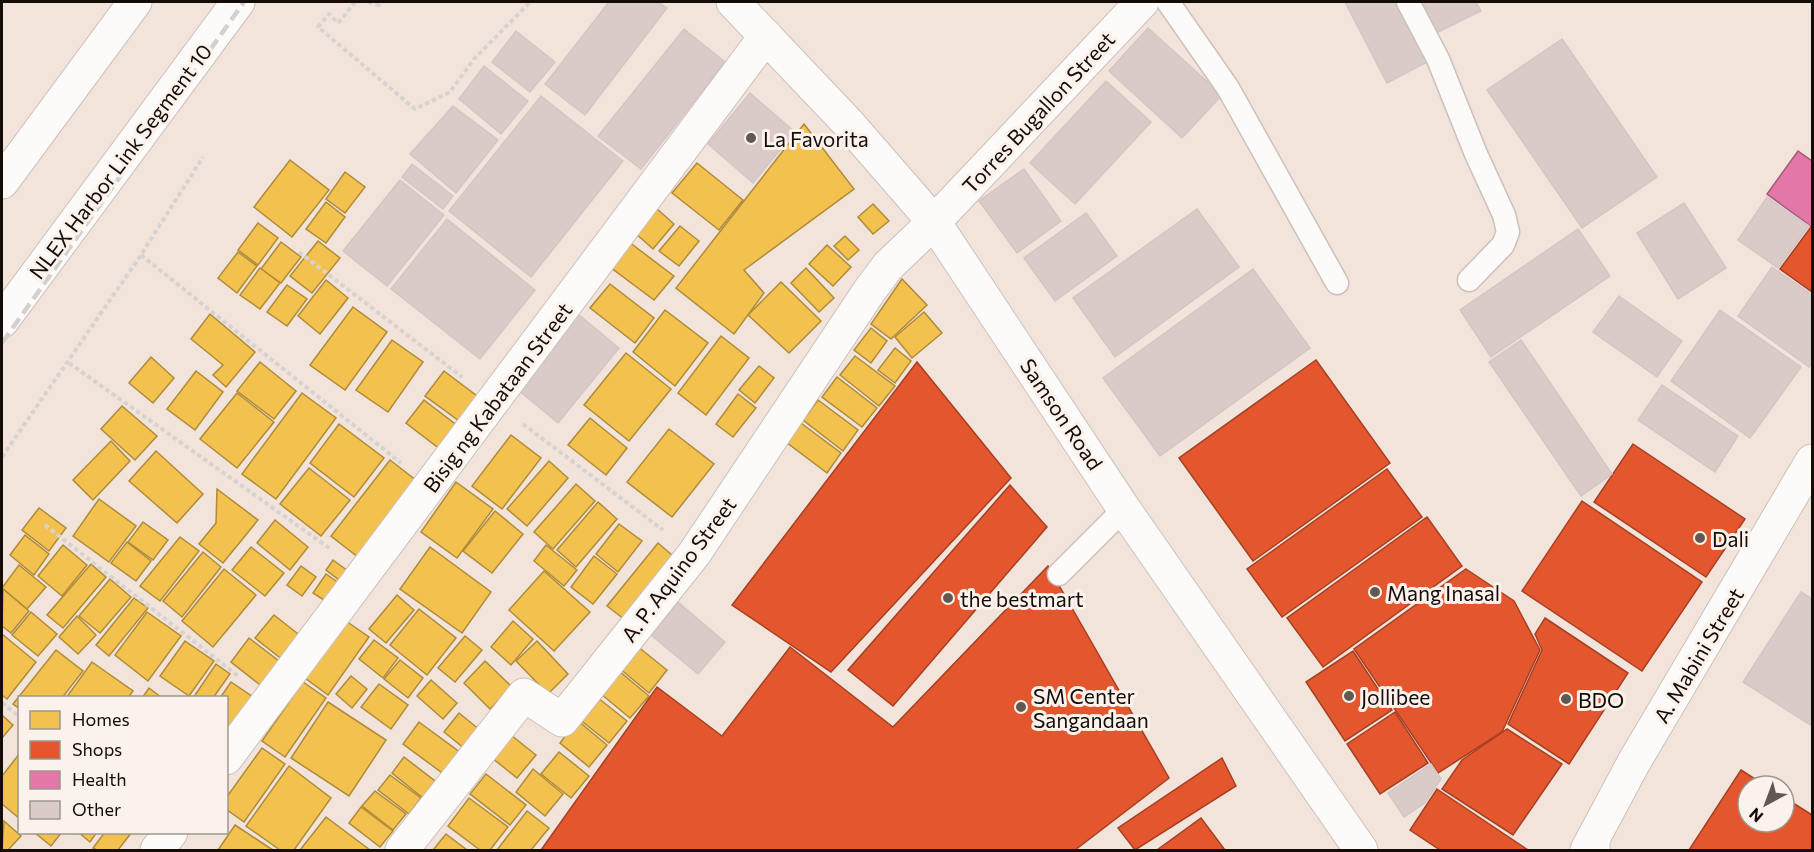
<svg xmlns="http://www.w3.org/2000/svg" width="1814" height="852" viewBox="0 0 1814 852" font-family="Commissioner,sans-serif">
<rect width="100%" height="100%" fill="#f2e4db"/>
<g fill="#f2c14e" stroke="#af8b39" stroke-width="1.5">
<polygon points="804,124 854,189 744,270 764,293 734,334 676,288"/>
<polygon points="290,160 329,190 292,237 254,207"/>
<polygon points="697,163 743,200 719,230 672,193"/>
<polygon points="345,172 365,187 345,213 326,199"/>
<polygon points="326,202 345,217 326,243 306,229"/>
<polygon points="873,204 889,221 873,234 858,217"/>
<polygon points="656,208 674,224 653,249 634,232"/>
<polygon points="258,223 278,238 258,265 238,250"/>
<polygon points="680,226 699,241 679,266 659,251"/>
<polygon points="845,236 859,250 848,260 834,246"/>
<polygon points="318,241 340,258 312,293 290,276"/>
<polygon points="281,242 301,257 281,283 261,269"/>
<polygon points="629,242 674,276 654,300 610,267"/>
<polygon points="827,245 851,267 833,286 809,264"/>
<polygon points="238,252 257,266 237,293 218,278"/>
<polygon points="260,268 280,283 260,309 240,295"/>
<polygon points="806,268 834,298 819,312 791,283"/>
<polygon points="902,279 927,305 891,339 871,324"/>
<polygon points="326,280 348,298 320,334 298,316"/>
<polygon points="781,282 821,321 789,353 748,315"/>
<polygon points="610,284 654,318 635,343 590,308"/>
<polygon points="287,285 307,299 287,326 267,312"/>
<polygon points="353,307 387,332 345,390 310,365"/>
<polygon points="665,310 708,343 675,386 633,352"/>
<polygon points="924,312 942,333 912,358 895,337"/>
<polygon points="210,314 255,352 226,387 213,375 223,365 191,339"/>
<polygon points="871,328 887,341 871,363 854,350"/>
<polygon points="721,336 749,358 706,415 678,393"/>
<polygon points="392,340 423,362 388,412 356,390"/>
<polygon points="895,348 911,361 895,383 878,370"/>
<polygon points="626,353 671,389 629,441 584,405"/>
<polygon points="855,356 895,386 879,406 840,375"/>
<polygon points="151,357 174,378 153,403 129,383"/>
<polygon points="260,362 296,391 274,419 237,391"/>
<polygon points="759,366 774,378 755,403 739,390"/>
<polygon points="196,371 223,392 195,430 167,409"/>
<polygon points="444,371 485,402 466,426 425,396"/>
<polygon points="837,377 877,408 862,427 822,397"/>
<polygon points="237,393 274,422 237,468 200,439"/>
<polygon points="302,393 336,418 276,499 242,474"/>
<polygon points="738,394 756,408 733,437 716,424"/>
<polygon points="424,400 463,430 445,453 406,423"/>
<polygon points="818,400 858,430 843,451 803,420"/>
<polygon points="122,406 157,436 135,460 101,429"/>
<polygon points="590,418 627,448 606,475 568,445"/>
<polygon points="801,423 841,453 827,473 786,442"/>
<polygon points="339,424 384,458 354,497 310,463"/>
<polygon points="669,429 714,464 672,517 627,482"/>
<polygon points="511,435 541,458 502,509 472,486"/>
<polygon points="111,441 130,461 93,500 73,480"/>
<polygon points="156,451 203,494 177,523 129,481"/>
<polygon points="390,460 435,495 376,571 331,536"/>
<polygon points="549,461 568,478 527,526 507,509"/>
<polygon points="309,468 350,500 321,536 280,504"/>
<polygon points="456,482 493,509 457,558 421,532"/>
<polygon points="576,484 595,501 553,549 534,532"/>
<polygon points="217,489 258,520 223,563 199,544 216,523"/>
<polygon points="99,499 136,526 109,562 73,536"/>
<polygon points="598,502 617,519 576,567 557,550"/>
<polygon points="39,508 66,528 49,551 22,530"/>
<polygon points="495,511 523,534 492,573 463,551"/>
<polygon points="275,520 308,547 290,570 257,543"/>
<polygon points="143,522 168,540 153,560 128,542"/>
<polygon points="619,524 642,541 618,572 596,554"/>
<polygon points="25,535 49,554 34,575 10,555"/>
<polygon points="180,537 199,551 160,601 140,586"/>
<polygon points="127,542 151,561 136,581 111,563"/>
<polygon points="658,543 679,561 629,623 607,606"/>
<polygon points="63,545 87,565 62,596 38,576"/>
<polygon points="546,545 577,570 564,586 534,561"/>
<polygon points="251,547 284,573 265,596 232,570"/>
<polygon points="430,547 491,592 462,633 400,589"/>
<polygon points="203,552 221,567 182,617 163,601"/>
<polygon points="594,556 617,574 593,604 571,587"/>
<polygon points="333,560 363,582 356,593 326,570"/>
<polygon points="91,564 106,577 63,628 47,615"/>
<polygon points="19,565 46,587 27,609 2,588"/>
<polygon points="301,566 316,577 302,596 287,585"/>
<polygon points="224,569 256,595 213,647 182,621"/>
<polygon points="544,571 590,612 554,651 509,610"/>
<polygon points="326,574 356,595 344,613 313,593"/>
<polygon points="110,579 131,597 100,633 79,616"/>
<polygon points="3,589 29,611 11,633 2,626"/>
<polygon points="397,595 414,610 386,643 369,629"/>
<polygon points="134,598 148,608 109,656 96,645"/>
<polygon points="419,609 456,638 427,675 390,645"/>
<polygon points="31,612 57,634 38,656 12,635"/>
<polygon points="147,612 181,636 148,681 115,655"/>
<polygon points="274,615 307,641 288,664 255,638"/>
<polygon points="77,616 96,635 78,654 59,637"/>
<polygon points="346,621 369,637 328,695 305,678"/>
<polygon points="513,621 533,639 511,665 491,647"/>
<polygon points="2,634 36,662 7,699 2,695"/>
<polygon points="465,636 482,650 455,682 438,668"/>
<polygon points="249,638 288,668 269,692 231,662"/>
<polygon points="374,640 398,658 383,678 359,659"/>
<polygon points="185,641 214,661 189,696 160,676"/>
<polygon points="537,641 568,674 548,694 516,661"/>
<polygon points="637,646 667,670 649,693 619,668"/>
<polygon points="56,650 83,671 62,698 20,698 20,709 13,704"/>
<polygon points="400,660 423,678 408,698 384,679"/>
<polygon points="485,661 512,687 490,709 464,683"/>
<polygon points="92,662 133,691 128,698 66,698"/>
<polygon points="216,664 230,674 213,698 193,698"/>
<polygon points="619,671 649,696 630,718 601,694"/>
<polygon points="351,676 367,689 352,708 336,694"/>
<polygon points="431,680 457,703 443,719 417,696"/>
<polygon points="231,682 259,701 226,732 226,698 220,698"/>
<polygon points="303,682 326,698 285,757 262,741"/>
<polygon points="379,684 408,705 391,729 361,707"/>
<polygon points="149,688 162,698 142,698"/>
<polygon points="597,697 627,721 609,743 579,719"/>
<polygon points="328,702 386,740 349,796 291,758"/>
<polygon points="459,713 480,730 465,749 444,732"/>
<polygon points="2,715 13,725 2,738"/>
<polygon points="577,720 607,745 589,767 560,743"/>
<polygon points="419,722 461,753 445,775 403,744"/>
<polygon points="506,731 536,755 517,778 487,754"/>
<polygon points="262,748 285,764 244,822 226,809 226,798"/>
<polygon points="559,752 589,776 571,798 541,774"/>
<polygon points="20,753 20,819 2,804 2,776"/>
<polygon points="404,757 435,781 423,798 392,773"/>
<polygon points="289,766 331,798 294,850 280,850 246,826"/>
<polygon points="533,769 563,794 545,816 516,792"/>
<polygon points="486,774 526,805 510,825 470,794"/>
<polygon points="390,775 421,798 409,814 378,790"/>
<polygon points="375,791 406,814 393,830 362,806"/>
<polygon points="469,798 508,827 490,850 480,850 448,826"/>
<polygon points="361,807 393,831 380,847 349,823"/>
<polygon points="527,811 549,828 531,850 497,850"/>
<polygon points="326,817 370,850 300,850"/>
<polygon points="4,821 21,836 8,850 2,850"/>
<polygon points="235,825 273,850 218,850"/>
<polygon points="34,832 62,832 51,846"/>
<polygon points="78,832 97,832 90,842"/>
<polygon points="105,832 132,832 118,850 97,850 93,848"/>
<polygon points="446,834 467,850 433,850"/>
</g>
<g fill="#e4572e" stroke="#a64022" stroke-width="1.5">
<polygon points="1811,227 1812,228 1812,292 1780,269"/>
<polygon points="1316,360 1390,463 1253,561 1179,458"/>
<polygon points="917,362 1011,478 831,672 732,605"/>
<polygon points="1633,444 1745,519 1706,577 1594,502"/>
<polygon points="1387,469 1422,517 1282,617 1247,569"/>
<polygon points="1010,485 1047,527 893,706 848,670"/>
<polygon points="1582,501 1702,582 1642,671 1522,591"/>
<polygon points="1427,517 1462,566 1323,667 1287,618"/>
<polygon points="1048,566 1169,778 1075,850 541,850 657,687 722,736 790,647 893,727"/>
<polygon points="1466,569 1514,601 1540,650 1502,732 1438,773 1354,649"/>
<polygon points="1545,618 1628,673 1569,764 1508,724 1542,650 1535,634"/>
<polygon points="1353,651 1392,710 1345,741 1306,682"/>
<polygon points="1395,712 1428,763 1380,794 1347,744"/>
<polygon points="1507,729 1562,764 1513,835 1442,789 1462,760"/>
<polygon points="1222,758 1236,786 1135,850 1118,828"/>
<polygon points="1741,770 1766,786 1748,786 1748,822 1784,822 1784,797 1812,815 1812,850 1689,850"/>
<polygon points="1437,789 1528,850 1440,850 1410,830"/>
<polygon points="1201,818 1225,850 1157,850"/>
</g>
<polygon fill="#e377a8" stroke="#a55778" stroke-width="1.5" points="1798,151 1812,161 1812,227 1767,194"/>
<g fill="#dacac8" stroke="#d3c6c4" stroke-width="1.5">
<polygon points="609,2 658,2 667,8 585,115 545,84"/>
<polygon points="1345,2 1405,2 1435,58 1387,83"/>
<polygon points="1410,2 1476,2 1481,11 1428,37"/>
<polygon points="1148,28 1222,95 1182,138 1109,71"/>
<polygon points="684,29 725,62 641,169 598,136"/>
<polygon points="516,31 555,62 530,92 492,62"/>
<polygon points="1562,39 1657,177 1582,228 1487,90"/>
<polygon points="484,66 528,101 501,134 459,99"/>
<polygon points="1106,81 1151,122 1075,204 1030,163"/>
<polygon points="750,93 795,132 753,183 708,144"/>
<polygon points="541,96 623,161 531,277 449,211"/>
<polygon points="453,106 498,140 456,193 410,154"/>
<polygon points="412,164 453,196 443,209 402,177"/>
<polygon points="1024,169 1061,221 1017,253 979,201"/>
<polygon points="400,180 444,215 387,286 343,251"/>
<polygon points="1767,197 1809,226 1778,268 1738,240"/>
<polygon points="1684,203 1726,268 1678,299 1637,233"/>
<polygon points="1197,209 1239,267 1115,357 1073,298"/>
<polygon points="1086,213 1117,256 1055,301 1024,258"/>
<polygon points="447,219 535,290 480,359 391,289"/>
<polygon points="1578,229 1610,276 1491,357 1460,310"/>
<polygon points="1772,267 1812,295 1812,362 1809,367 1738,316"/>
<polygon points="1253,269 1310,348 1160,456 1103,378"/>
<polygon points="1619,296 1682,341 1657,377 1593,332"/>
<polygon points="1720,310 1801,367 1750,438 1671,381"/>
<polygon points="578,314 619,348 558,423 517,389"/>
<polygon points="1521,340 1612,474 1581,496 1489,362"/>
<polygon points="1662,385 1738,436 1715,472 1638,420"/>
<polygon points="1801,592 1812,599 1812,726 1743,682"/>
<polygon points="678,602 725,642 698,674 651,635"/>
<polygon points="1431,764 1441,779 1425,803 1404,817 1388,793"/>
</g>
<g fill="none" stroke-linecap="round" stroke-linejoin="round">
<defs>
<g id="service">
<polyline points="1168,2 1228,88 1337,283"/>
<polyline points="1408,2 1438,59 1476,154 1504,215 1508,232 1503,245 1469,280"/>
<polyline points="1059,574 1124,509"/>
</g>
<g id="minor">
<polyline points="226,758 766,36"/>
<polyline points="157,850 171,832"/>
<polyline points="402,850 524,695 562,720 694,554 870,290 888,266 934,222"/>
</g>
<polyline id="tertiary" points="934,222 1142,2"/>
<polyline id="secondary" points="1587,850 1634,762 1812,461"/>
<g id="trunk">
<polyline points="733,2 848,123 934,222 1124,509 1361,850"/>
<polyline points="1593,839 1593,850"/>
</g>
<g id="motorway">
<polyline points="2,182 135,2"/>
<polyline points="2,321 238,2"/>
</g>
</defs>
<use href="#service" stroke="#ccc1bb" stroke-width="25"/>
<use href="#minor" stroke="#ccc1bb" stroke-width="35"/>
<use href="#tertiary" stroke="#ccc1bb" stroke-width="35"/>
<use href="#secondary" stroke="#ccc1bb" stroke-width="35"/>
<use href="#trunk" stroke="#ccc1bb" stroke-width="35"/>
<use href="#motorway" stroke="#ccc1bb" stroke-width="35"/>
<g stroke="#d8d3d1" stroke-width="4" stroke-dasharray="4.5 3" stroke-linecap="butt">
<polyline points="355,2 338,23 329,14 318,27 415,109 450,92 474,59 530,2"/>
<polyline points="368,2 379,5 379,2"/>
<polyline points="299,252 462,377"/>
<polyline points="141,255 401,463"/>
<polyline points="69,363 332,550"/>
<polyline points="523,424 663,530"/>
<polyline points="2,457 141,255 203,157"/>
<polyline points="45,525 238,676"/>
<polyline points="2,703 20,717"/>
</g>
<use href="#service" stroke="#fdfbfa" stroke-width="22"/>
<use href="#minor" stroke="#fdfbfa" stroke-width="33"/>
<use href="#tertiary" stroke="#fdfbfa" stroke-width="33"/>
<use href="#secondary" stroke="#fdfbfa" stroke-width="33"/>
<use href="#trunk" stroke="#fdfbfa" stroke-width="33"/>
<use href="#motorway" stroke="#fdfbfa" stroke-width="33"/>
<polyline stroke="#d3d0cd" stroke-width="4.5" stroke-dasharray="12 6" stroke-linecap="butt" points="2,343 244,2"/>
</g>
<g fill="#625851" stroke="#fcf2ec" stroke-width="2">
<circle cx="751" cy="138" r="6"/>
<circle cx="1700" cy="538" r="6"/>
<circle cx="1375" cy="592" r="6"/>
<circle cx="948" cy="598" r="6"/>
<circle cx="1349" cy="696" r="6"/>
<circle cx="1566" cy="699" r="6"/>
<circle cx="1021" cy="707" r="6"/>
</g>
<g text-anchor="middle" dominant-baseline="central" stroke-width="6" stroke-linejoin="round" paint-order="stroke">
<g font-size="21" fill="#140c07" stroke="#fcf2ec">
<text transform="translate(1038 112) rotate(-47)">Torres Bugallon Street</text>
<text transform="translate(120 161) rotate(-53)">NLEX Harbor Link Segment 10</text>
<text transform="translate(497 397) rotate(-53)">Bisig ng Kabataan Street</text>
<text transform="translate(1062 414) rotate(56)">Samson Road</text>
<text transform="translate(678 569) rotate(-53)">A. P. Aquino Street</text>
<text transform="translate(1698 655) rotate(-59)">A. Mabini Street</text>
</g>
<g font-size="21" fill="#140c07" stroke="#fcf2ec" text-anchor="start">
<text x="763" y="138">La Favorita</text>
<text x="1712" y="538">Dali</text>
<text x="1387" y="592">Mang Inasal</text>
<text x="960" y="598">the bestmart</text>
<text x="1033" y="695">SM Center<tspan x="1033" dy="24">Sangandaan</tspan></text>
<text x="1361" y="696">Jollibee</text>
<text x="1578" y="699">BDO</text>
</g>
</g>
<rect width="1814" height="852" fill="none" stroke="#140c07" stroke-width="6"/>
<rect x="18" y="696" width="210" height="138" fill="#fcf2ec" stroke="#9f9690" stroke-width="1.5"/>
<rect x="30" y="711" width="30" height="18" fill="#f2c14e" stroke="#9f9690" stroke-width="1.5"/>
<text x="72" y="726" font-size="18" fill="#140c07">Homes</text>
<rect x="30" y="741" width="30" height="18" fill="#e4572e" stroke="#9f9690" stroke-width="1.5"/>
<text x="72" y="756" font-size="18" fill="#140c07">Shops</text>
<rect x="30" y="771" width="30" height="18" fill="#e377a8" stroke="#9f9690" stroke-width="1.5"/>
<text x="72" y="786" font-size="18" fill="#140c07">Health</text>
<rect x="30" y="801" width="30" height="18" fill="#dacac8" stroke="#9f9690" stroke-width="1.5"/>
<text x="72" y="816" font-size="18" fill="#140c07">Other</text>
<g transform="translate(1766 804) rotate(221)"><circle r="28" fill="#fcf2ec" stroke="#9f9690" stroke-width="1.5"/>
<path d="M0-4.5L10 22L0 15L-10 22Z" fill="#625851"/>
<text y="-9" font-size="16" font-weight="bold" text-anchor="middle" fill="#140c07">N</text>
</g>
</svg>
